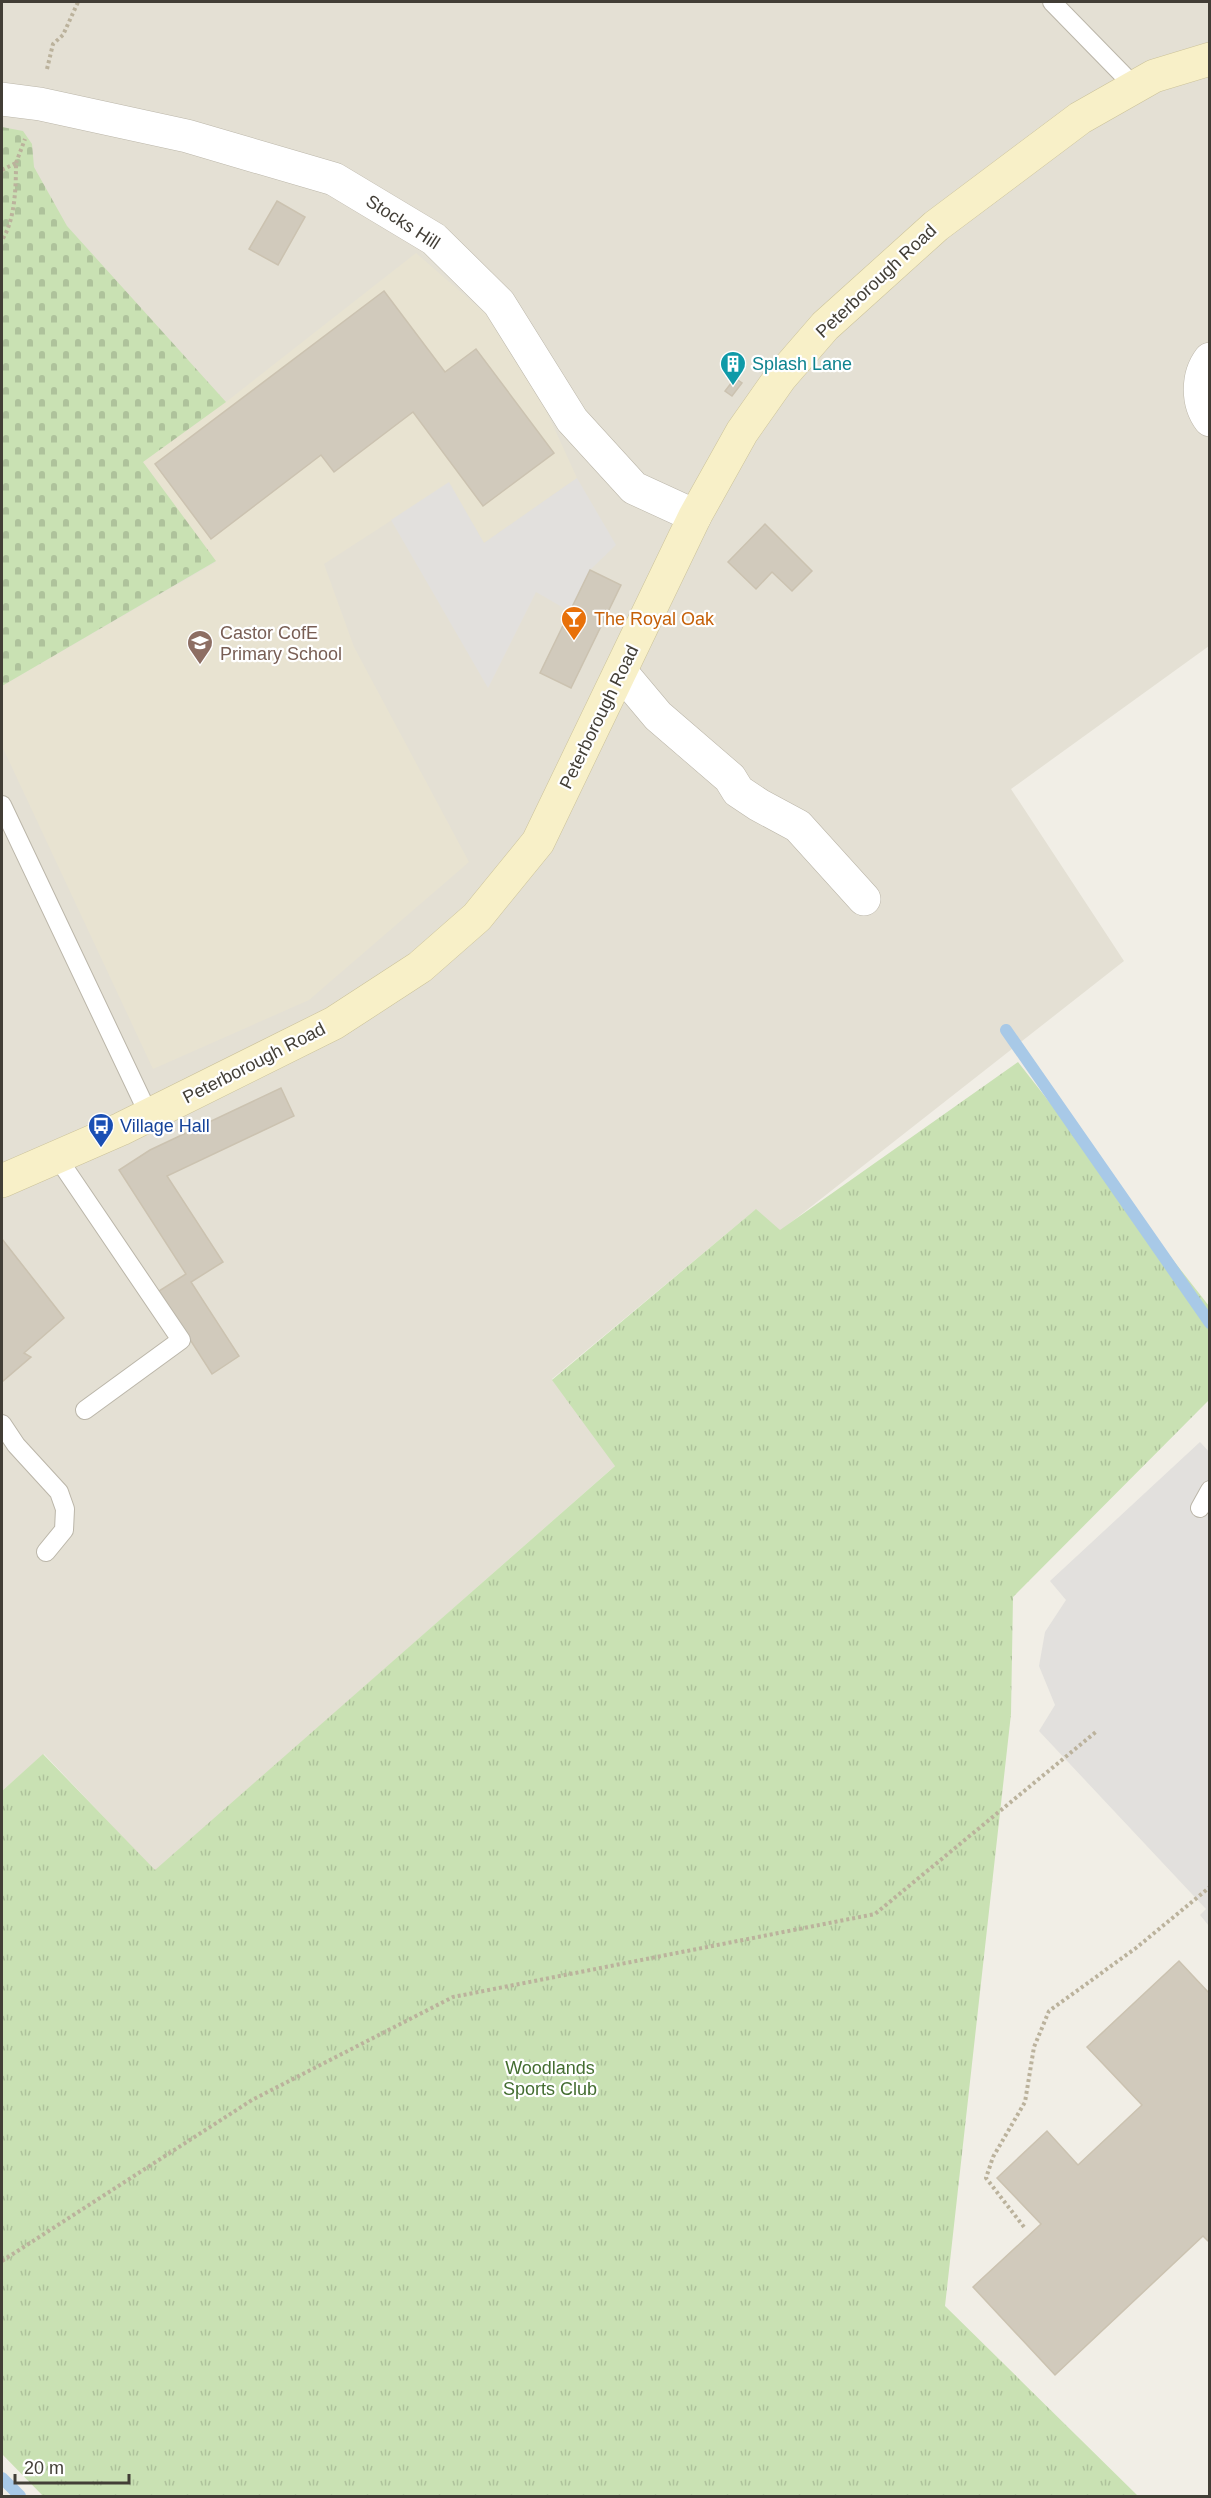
<svg xmlns="http://www.w3.org/2000/svg" width="1211" height="2498" viewBox="0 0 1211 2498" font-family="Helvetica,sans-serif">
<defs>
<pattern id="cemetery-stones" width="16" height="16" patternUnits="userSpaceOnUse" patternTransform="scale(1.5)"><rect width="16" height="16" fill="#c9e1b3"/><path d="M2 7V4a2 2 0 0 1 4 0v3zM10 15v-3a2 2 0 0 1 4 0v3z" fill="#aec29b"/></pattern>
<pattern id="park-tufts" width="24" height="20" patternUnits="userSpaceOnUse" patternTransform="scale(1.5)"><rect width="24" height="20" fill="#c9e1b3"/><path d="M3 7l-1-3M5 7V3M7 7l1-3M15 17l-1-3M17 17v-4M19 17l1-3" fill="none" stroke="#aec29b"/></pattern>
</defs>
<rect width="100%" height="100%" fill="#f1eee6"/>
<polygon fill="#e4e0d4" points="2,2 1209,2 1209,646 1011,789 1124,961 780,1231 755,1210 552,1379 616,1465 155,1871 44,1754 2,1791"/>
<polygon fill="#e8e3d1" points="416,253 486,314 545,408 577,478 484,543 449,483 324,564 354,647 469,862 309,1000 153,1069 2,746 2,686 216,562 143,462 226,402"/>
<polygon fill="url(#cemetery-stones)" points="2,127 23,131 32,144 34,167 67,226 226,402 143,462 216,561 2,686"/>
<polygon fill="url(#park-tufts)" points="1018,1062 1209,1306 1209,1400 1013,1597 1011,1714 945,2306 1138,2496 43,2496 2,2454 2,1791 43,1754 155,1870 615,1466 552,1380 756,1209 780,1230"/>
<g fill="#e2e0dd">
<polygon points="577,478 616,545 590,570 569,611 536,592 488,688 391,520 449,482 484,543"/>
<polygon points="1200,1442 1210,1453 1209,1926 1200,1915 1206,1909 1039,1731 1055,1705 1039,1666 1045,1632 1066,1600 1050,1581"/>
</g>
<g fill="none" stroke-linecap="round" stroke-linejoin="round">
<g stroke="#a8c9e7" stroke-width="12">
<polyline points="1006,1030 1210,1323"/>
<polyline points="2,2478 20,2496"/>
</g>
</g>
<g fill="#d1cabc" stroke="#cbc2b0" stroke-width="1.5">
<polygon points="277,201 305,217 278,265 249,249"/>
<polygon points="384,291 445,372 476,349 554,453 483,506 413,412 334,472 321,455 211,539 155,464"/>
<polygon points="735,378 742,383 732,396 725,391"/>
<polygon points="765,524 812,571 792,591 772,572 756,589 728,562"/>
<polygon points="590,570 621,585 571,688 540,673"/>
<polygon points="281,1088 294,1116 167,1176 223,1262 191,1282 239,1356 212,1374 159,1291 186,1274 119,1170 150,1150"/>
<polygon points="2,1239 64,1318 24,1353 31,1357 3,1381 2,1379"/>
<polygon points="1179,1961 1210,1994 1210,2243 1203,2236 1055,2375 973,2287 1041,2224 997,2178 1047,2131 1078,2165 1142,2105 1087,2047"/>
</g>
<g fill="none" stroke-linecap="round" stroke-linejoin="round">
<defs>
<g id="lane">
<polyline points="1052,2 1135,87"/>
<polyline points="2,805 149,1115"/>
<polyline points="57,1157 181,1340 85,1410"/>
<polyline points="2,1424 16,1445 59,1492 65,1509 64,1530 46,1552"/>
<polyline points="1200,1508 1210,1490"/>
</g>
<g id="street">
<polyline points="2,99 40,104 187,136 334,179 434,239 499,303 572,420 634,488 695,516"/>
<path d="M 1210,359 C 1197,376 1197,403 1210,420"/>
<polyline points="621,672 658,716 730,778 738,791 759,805 798,826 864,899"/>
</g>
<polyline id="secondary" points="2,1181 121,1129 334,1023 420,967 477,917 538,842 695,516 742,432 780,378 825,326 936,226 1080,118 1154,76 1210,59"/>
</defs>
<use href="#lane" stroke="#bbb6a9" stroke-width="20"/>
<use href="#street" stroke="#bbb6a9" stroke-width="34"/>
<use href="#secondary" stroke="#cbc29a" stroke-width="34"/>
<g stroke="#bbb29c" stroke-width="4" stroke-dasharray="3 3" stroke-linecap="butt">
<polyline points="47,69 53,44 63,35 78,2"/>
<polyline points="16,163 25,139"/>
<path d="M 2,170 L 16,163 C 16,188 15,220 2,240"/>
<polyline points="1024,2227 986,2178 993,2157 1025,2102 1034,2047 1049,2011 1136,1948 1210,1887"/>
<polyline points="2,2261 252,2100 453,1997 875,1914 1097,1731"/>
</g>
<use href="#lane" stroke="#fff" stroke-width="18"/>
<use href="#street" stroke="#fff" stroke-width="33"/>
<use href="#secondary" stroke="#f8f0c8" stroke-width="33"/>
</g>
<defs>
<symbol id="building-pin" viewBox="-11 -11 22 30"><path d="M0 17L-7.5 6A9.5 9.5 0 1 1 7.5 6Z" fill="#0f9aa8" stroke="#fff"/><path d="M-4-6H4V6H1V3H-1V6H-4ZM-2.5-4.3h1.7v1.8h-1.7ZM.8-4.3h1.7v1.8H.8ZM-2.5-1h1.7V.8h-1.7ZM.8-1h1.7V.8H.8Z" fill="#fff"/></symbol>
<symbol id="bar-pin" viewBox="-11 -11 22 30"><path d="M0 17L-7.5 6A9.5 9.5 0 1 1 7.5 6Z" fill="#e8710a" stroke="#fff"/><path d="M-6-5H6L.8 .8V4.5H3.5V6h-7V4.5H-.8V.8Z" fill="#fff"/></symbol>
<symbol id="school-pin" viewBox="-11 -11 22 30"><path d="M0 17L-7.5 6A9.5 9.5 0 1 1 7.5 6Z" fill="#8d6e63" stroke="#fff"/><path d="M0-5L7-2L0 1L-7-2ZM-4 1L0 2.5L4 1V4Q0 6-4 4Z" fill="#fff"/></symbol>
<symbol id="bus-pin" viewBox="-11 -11 22 30"><path d="M0 17L-7.5 6A9.5 9.5 0 1 1 7.5 6Z" fill="#1a4fb4" stroke="#fff"/><path d="M-5-6H5V4H4V6H2V4H-2V6H-4V4H-5ZM-3.5-4V0h7V-4ZM-3.5 1.2v1.5H-2V1.2ZM2 1.2v1.5H3.5V1.2Z" fill="#fff"/></symbol>
</defs>
<g fill-rule="evenodd">
<use href="#building-pin" x="718" y="349" width="30" height="40"/>
<use href="#bar-pin" x="559" y="604" width="30" height="40"/>
<use href="#school-pin" x="185" y="628" width="30" height="40"/>
<use href="#bus-pin" x="86" y="1111" width="30" height="40"/>
</g>
<g text-anchor="middle" dominant-baseline="central" stroke-width="4.5" stroke-linejoin="round" paint-order="stroke">
<g font-size="18" fill="#423e36" stroke="#fff">
<text transform="translate(403 222) rotate(33)">Stocks Hill</text>
<text transform="translate(876 281) rotate(-43)">Peterborough Road</text>
<text transform="translate(599 717) rotate(-64)">Peterborough Road</text>
<text transform="translate(254 1063) rotate(-27)">Peterborough Road</text>
</g>
<g font-size="18" fill="#0d838f" stroke="#fff" text-anchor="start">
<text x="752" y="364">Splash Lane</text>
</g>
<g font-size="18" fill="#c56008" stroke="#fff" text-anchor="start">
<text x="594" y="619">The Royal Oak</text>
</g>
<g font-size="18" fill="#785e54" stroke="#fff" text-anchor="start">
<text x="220" y="633">Castor CofE<tspan x="220" dy="21">Primary School</tspan></text>
</g>
<g font-size="18" fill="#164399" stroke="#fff" text-anchor="start">
<text x="120" y="1126">Village Hall</text>
</g>
<g font-size="18" fill="#436d30" stroke="#fff">
<text x="550" y="2068">Woodlands<tspan x="550" dy="21">Sports Club</tspan></text>
</g>
</g>
<rect width="1211" height="2498" fill="none" stroke="#423e36" stroke-width="6"/>
<path d="M15 2474v9h114v-9" fill="none" stroke="#423e36" stroke-width="3"/>
<text x="24" y="2474" font-size="18" fill="#423e36" stroke="#ffffff" stroke-width="4.5" paint-order="stroke">20 m</text>
</svg>
